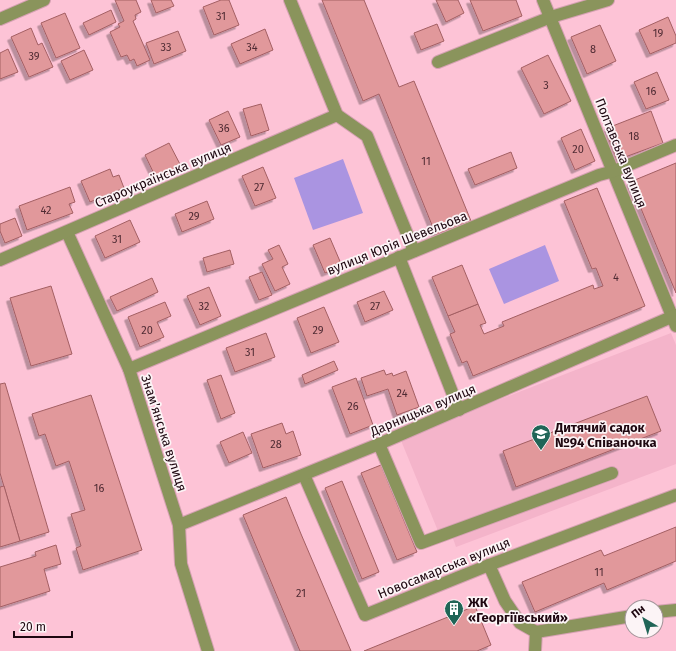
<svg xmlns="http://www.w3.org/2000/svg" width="676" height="651" viewBox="0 0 676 651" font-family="'Fira Sans',sans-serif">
<defs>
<filter id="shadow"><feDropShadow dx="-3.5" dy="3.5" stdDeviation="0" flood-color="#0004"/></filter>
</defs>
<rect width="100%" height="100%" fill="#fdc3d6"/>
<polygon fill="#f4b4ca" points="671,333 676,345 676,464 456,547 449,527 438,531 400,438"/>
<g fill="#aa94e1">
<polygon points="343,159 363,213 313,230 294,178"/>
<polygon points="545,245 559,281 504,304 489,269"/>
</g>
<g fill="#e1989b" stroke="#a35f63" filter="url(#shadow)">
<polygon points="115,0 136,0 141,12 135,15 136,19 133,21 150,60 137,66 134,59 130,61 127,55 121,57 110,32 120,27 118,24 124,21"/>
<polygon points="151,0 171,0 174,6 156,13"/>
<polygon points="221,0 229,0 239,25 214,35 203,7"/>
<polygon points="322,0 364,0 399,87 414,81 471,221 436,235 379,94 363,101"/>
<polygon points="436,0 458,0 464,13 446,22"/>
<polygon points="470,0 516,0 522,16 483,31"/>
<polygon points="111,10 116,22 89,35 83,23"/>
<polygon points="65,13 80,48 56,58 41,23"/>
<polygon points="668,17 676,36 676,43 650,54 639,30"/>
<polygon points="437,24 444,41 421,50 414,33"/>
<polygon points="600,25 616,61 587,74 571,37"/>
<polygon points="31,28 38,45 42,43 53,67 29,77 11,37"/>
<polygon points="265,29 273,50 240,64 231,44"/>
<polygon points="178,31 186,51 154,64 146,43"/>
<polygon points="8,49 18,72 0,79 0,53"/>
<polygon points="84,50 93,70 70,80 61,61"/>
<polygon points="548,55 571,101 544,114 521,68"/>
<polygon points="657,72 669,100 646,109 634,82"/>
<polygon points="261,104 269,130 251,136 243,109"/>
<polygon points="228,111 240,137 221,145 209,120"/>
<polygon points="651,111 663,143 617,160 605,129"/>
<polygon points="581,129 595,161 575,170 561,138"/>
<polygon points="169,143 182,168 157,180 145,155"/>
<polygon points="511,152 517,168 475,185 468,169"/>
<polygon points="676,163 676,293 630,182"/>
<polygon points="263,167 276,198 255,206 242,176"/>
<polygon points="110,169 113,177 119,175 124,188 90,202 81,181"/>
<polygon points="70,187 75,202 69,204 73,213 27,230 19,206"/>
<polygon points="597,188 645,306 473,376 467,361 462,363 450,334 455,332 448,316 478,304 486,323 480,325 484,334 504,326 502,322 593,285 594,289 603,286 596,268 592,269 564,201"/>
<polygon points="207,201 214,219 182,232 175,214"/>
<polygon points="15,218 22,236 5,243 0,231 0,224"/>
<polygon points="130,220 140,242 105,258 95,236"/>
<polygon points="330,238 342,266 325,273 313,245"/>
<polygon points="279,245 288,264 282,267 290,284 275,291 262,264 273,259 268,250"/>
<polygon points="230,250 234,264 207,272 203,258"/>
<polygon points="462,265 478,304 448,316 432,277"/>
<polygon points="262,272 272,295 259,300 249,277"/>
<polygon points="152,278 158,292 117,311 110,297"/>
<polygon points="51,286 72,354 31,366 10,298"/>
<polygon points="209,287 221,316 200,325 187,296"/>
<polygon points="384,291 393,310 365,322 357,302"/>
<polygon points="165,302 171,316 157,322 164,337 140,347 128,317"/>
<polygon points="324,307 339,342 311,353 297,318"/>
<polygon points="266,333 275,357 235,372 226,348"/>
<polygon points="334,361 338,370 305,384 302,375"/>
<polygon points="384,370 386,375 392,373 393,376 406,371 419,407 397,415 388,389 367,396 361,378"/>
<polygon points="221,375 235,413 221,419 207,380"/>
<polygon points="356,378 373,425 350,434 332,387"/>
<polygon points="5,383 49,532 20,541 0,473 0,384"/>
<polygon points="91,395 142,550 83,570 76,548 81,546 71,514 85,510 69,461 56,466 45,434 39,436 32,414"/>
<polygon points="647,396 661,431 516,487 503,451"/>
<polygon points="282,423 286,434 293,431 301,455 263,468 251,434"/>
<polygon points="243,432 252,453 229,463 220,442"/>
<polygon points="381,465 417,552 397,560 361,473"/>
<polygon points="342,481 379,572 362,579 325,488"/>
<polygon points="4,486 20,541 0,547 0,487"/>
<polygon points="286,497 301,534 351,651 300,651 243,515"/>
<polygon points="676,527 676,561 607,590 604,583 535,612 522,582 601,550 604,556"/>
<polygon points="56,545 61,564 44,569 50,591 0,607 0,567 36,556 35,552"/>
<polygon points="475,606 491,645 477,651 364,651"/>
</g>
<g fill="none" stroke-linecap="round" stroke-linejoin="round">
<defs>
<g id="minor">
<polyline points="290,0 337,115 367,136 414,251"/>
<polyline points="543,0 676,326"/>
<polyline points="0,19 44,0"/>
<polyline points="438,62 551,17 608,0"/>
<polyline points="67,232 129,369 179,525 181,564 208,651"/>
<polyline points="399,257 459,410"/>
<polyline points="0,260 337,115"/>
<polyline points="129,369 599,175 614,171 676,145"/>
<polyline points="379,444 421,543 612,473"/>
<polyline points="304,475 365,615 489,565 676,495"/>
<polyline points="179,525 379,444 676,315"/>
<polyline points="489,565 505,601 520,623 536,632"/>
<polyline points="656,612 676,610"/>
<polyline points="535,651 536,632 632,616"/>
</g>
</defs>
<use href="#minor" stroke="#d5a1b2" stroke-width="14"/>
<use href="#minor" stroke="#8a945c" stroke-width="12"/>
</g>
<defs>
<symbol id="school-pin" viewBox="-11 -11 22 30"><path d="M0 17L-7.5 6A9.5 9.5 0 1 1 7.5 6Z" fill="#206557" stroke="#fcf4f6"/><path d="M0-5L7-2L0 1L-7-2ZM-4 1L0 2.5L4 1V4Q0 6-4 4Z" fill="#fff"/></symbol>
<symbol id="building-pin" viewBox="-11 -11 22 30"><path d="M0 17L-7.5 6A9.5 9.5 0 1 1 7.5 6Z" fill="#206557" stroke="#fcf4f6"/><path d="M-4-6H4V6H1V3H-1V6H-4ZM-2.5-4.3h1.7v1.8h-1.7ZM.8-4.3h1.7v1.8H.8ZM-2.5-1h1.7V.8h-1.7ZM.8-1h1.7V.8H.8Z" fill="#fff"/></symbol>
</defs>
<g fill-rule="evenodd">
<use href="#school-pin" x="530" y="423" width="22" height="30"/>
<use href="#building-pin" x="443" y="598" width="22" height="30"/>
</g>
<g text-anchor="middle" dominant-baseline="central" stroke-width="3.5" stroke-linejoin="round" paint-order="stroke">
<g font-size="11" fill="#4f2b33">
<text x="221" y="16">31</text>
<text x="658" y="33">19</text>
<text x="166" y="47">33</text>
<text x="252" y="47">34</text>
<text x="593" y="49">8</text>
<text x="34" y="56">39</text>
<text x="546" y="85">3</text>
<text x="651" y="91">16</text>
<text x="224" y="128">36</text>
<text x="634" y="136">18</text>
<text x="578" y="149">20</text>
<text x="426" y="161">11</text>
<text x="259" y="187">27</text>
<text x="46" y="210">42</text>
<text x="194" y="216">29</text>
<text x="117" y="239">31</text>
<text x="616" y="277">4</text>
<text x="204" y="306">32</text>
<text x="375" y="306">27</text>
<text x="147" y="330">20</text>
<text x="318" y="330">29</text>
<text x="250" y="352">31</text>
<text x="402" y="393">24</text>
<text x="353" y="406">26</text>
<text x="276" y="444">28</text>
<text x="99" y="488">16</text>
<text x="599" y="572">11</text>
<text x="301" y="593">21</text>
</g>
<g font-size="13" fill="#1e0710" stroke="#fcf4f6">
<text transform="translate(621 153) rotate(68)">Полтавська вулиця</text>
<text transform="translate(163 175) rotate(-23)">Староукраїнська вулиця</text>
<text transform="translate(397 243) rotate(-22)">вулиця Юрія Шевельова</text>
<text transform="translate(423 410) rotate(-23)">Дарницька вулиця</text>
<text transform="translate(164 433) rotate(72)">Знамʼянська вулиця</text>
<text transform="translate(444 568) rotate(-22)">Новосамарська вулиця</text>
</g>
<g font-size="13" font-weight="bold" fill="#1e0710" stroke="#fcf4f6" text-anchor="start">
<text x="555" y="427">Дитячий садок<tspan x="555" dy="15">№94 Співаночка</tspan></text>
<text x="468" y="602">ЖК<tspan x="468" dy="15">«Георгіївський»</tspan></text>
</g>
</g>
<g transform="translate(644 619) rotate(322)"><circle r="19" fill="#fcf4f6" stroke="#a3959a"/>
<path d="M0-3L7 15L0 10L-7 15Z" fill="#206557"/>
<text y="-6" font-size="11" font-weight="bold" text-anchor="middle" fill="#1e0710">Пн</text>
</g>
<path d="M14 631v6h58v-6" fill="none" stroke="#1e0710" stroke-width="2"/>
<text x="20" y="631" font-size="12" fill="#1e0710" stroke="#fcf4f6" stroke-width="3" paint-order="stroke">20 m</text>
</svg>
